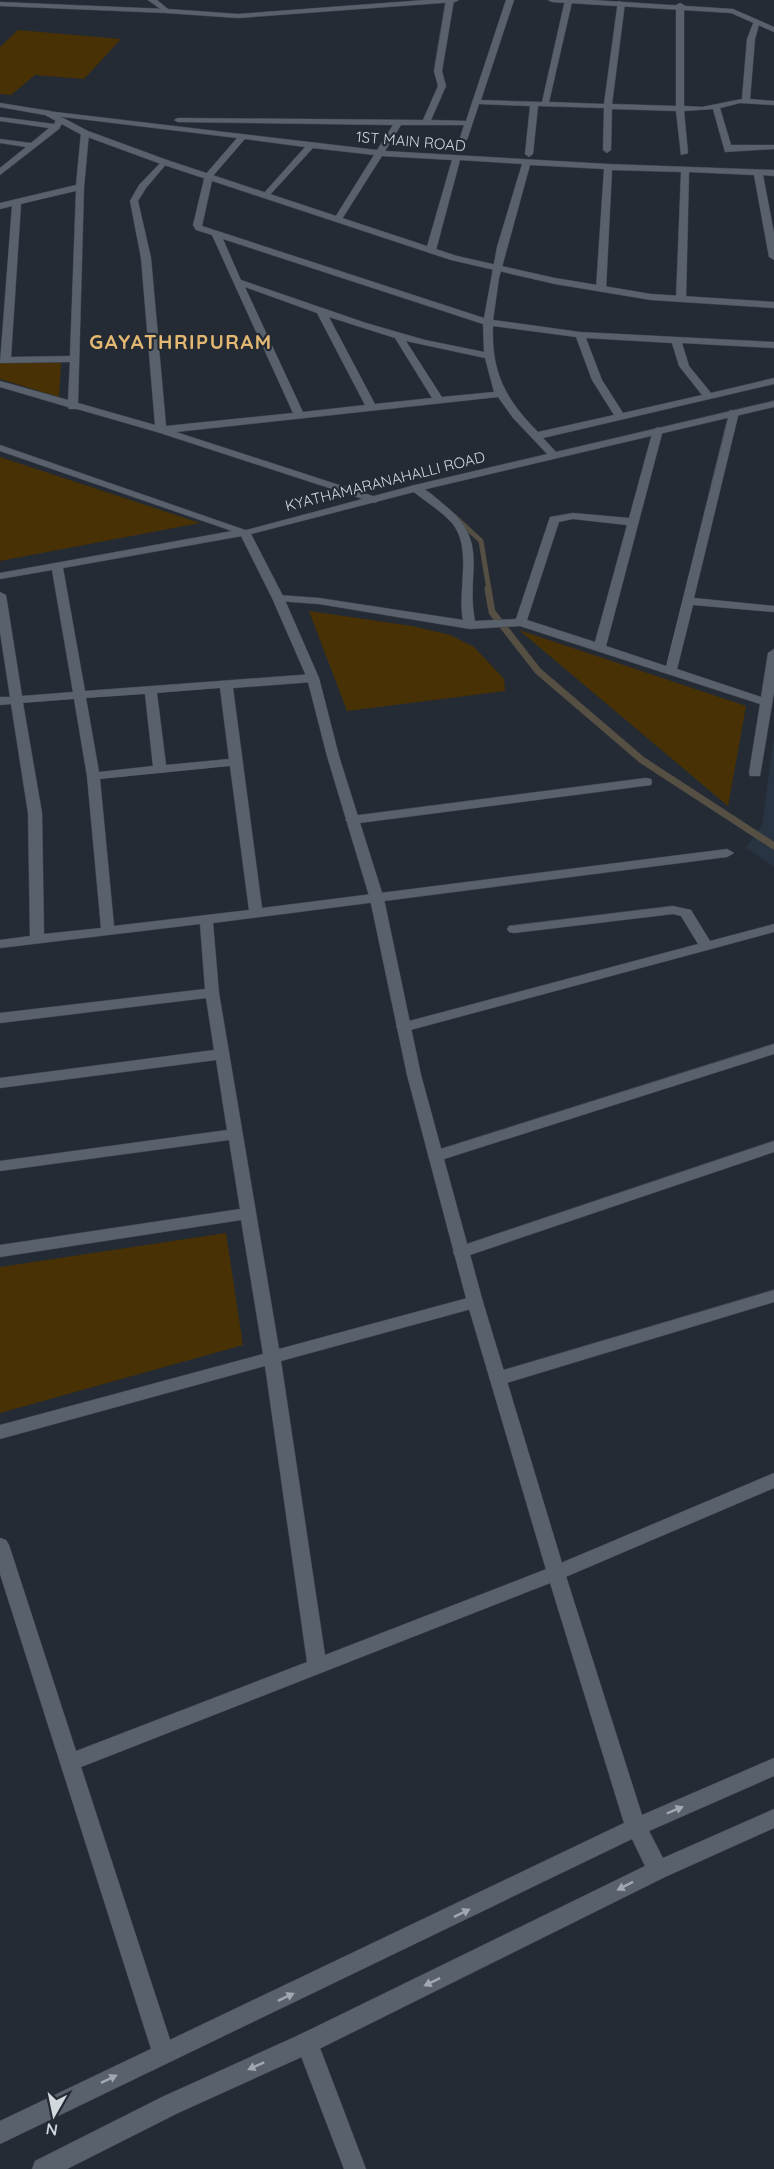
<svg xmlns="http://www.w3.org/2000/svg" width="774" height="2169" viewBox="0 0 774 2169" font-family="Quicksand,sans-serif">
<rect width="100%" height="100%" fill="#242b34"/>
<polygon fill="#293443" points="774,736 774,867 746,848 762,825"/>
<g fill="#483104">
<polygon points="18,30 121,39 84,79 35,75 11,95 0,94 0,47"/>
<polygon points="0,363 61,363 59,397 0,379"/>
<polygon points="0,457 200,523 0,561"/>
<polygon points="309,611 412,626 450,635 474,647 504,679 505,691 347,711"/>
<polygon points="519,630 746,706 728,806"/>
<polygon points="226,1233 243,1345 0,1413 0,1267"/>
</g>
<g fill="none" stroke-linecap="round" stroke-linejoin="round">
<polyline stroke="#564f44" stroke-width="5" points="454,516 481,541 489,590"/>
<polyline stroke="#564f44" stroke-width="7" points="488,589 492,612 538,671 642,760 774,846"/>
<defs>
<g id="minor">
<path d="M 446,0 L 454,0 L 442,71 L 446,86 L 431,120 L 466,121 L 506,0 L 514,0 L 481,100 L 542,102 L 565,0 L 572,2 L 549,102 L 604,104 L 618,1 L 625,3 L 612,104 L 676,106 L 676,5 L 680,3 L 684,5 L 684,106 L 702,107 L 742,99 L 747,39 L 754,21 L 760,21 L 755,39 L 750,99 L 774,101 L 774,105 L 740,103 L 720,108 L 731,145 L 774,145 L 774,149 L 725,152 L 713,109 L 684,111 L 688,153 L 681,155 L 676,111 L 612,109 L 611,150 L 607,153 L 603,150 L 604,108 L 538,106 L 533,154 L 529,157 L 525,154 L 530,106 L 479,104 L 467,140 L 460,138 L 464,125 L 401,125 L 385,151 L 608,164 L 774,170 L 774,176 L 763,175 L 774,233 L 774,260 L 769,257 L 754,175 L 689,172 L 686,299 L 681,302 L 676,299 L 681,172 L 612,170 L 606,289 L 601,292 L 596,289 L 604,169 L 530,165 L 499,278 L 493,320 L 580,332 L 774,342 L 774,348 L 682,343 L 689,366 L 711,393 L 774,378 L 774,384 L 543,438 L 559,455 L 554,458 L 550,457 L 513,418 L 498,397 L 176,432 L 379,498 L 380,500 L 375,503 L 157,432 L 77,409 L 69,409 L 68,407 L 0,387 L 0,381 L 68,400 L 70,362 L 0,363 L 12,206 L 0,209 L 0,203 L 76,185 L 81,133 L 85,131 L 89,133 L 84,187 L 78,403 L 155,425 L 141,258 L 130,201 L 139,185 L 164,159 L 168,162 L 146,188 L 138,201 L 151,258 L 166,426 L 293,413 L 212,235 L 196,230 L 193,225 L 205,175 L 237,138 L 47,115 L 43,113 L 47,111 L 377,150 L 393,125 L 178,122 L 174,120 L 178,118 L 423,120 L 438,86 L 434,71 ZM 245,139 L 305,147 L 264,193 L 263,195 L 267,198 L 313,148 L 374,155 L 334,219 L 338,222 L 342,219 L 382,156 L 452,160 L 426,250 L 431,253 L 436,250 L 460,160 L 522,164 L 497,247 L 484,318 L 202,226 L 213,176 ZM 76,191 L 70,356 L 11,357 L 21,204 ZM 223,239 L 483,324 L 484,352 L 425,340 L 366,323 L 241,280 ZM 245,287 L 317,313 L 365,405 L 303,412 ZM 329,317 L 395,338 L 432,398 L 375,404 ZM 493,326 L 576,337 L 592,380 L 614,415 L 538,432 C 506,400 491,373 493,326 ZM 586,338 L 672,343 L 679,366 L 702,395 L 623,413 L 602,380 ZM 406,341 L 485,358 L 494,392 L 442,397 Z"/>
<polygon points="0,2 166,9 170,11 166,13 0,6"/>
<polygon points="0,117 54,124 57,118 64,120 59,129 0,175 0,168 26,147 0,143 0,139 31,143 49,128 0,121"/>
<path d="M 730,410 L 739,412 L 694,598 L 774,606 L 774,612 L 693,605 L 677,669 L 761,697 L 768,653 L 774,649 L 774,692 L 760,776 L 750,776 L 749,773 L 760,704 L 520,626 L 470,629 L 319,604 L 278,601 L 272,598 L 278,595 L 319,598 L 463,620 C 457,590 473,549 452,523 C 440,510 425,501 411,490 L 411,486 L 415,485 C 425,488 434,496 442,503 C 492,542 465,571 475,621 L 516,619 L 550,517 L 573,513 L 629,518 L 653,430 L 658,427 L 663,430 L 606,646 L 666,666 ZM 573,519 L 627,525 L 595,642 L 527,620 L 559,522 Z"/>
<path d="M 0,445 L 251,532 L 242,536 L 63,568 L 85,691 L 313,674 L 319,678 L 313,682 L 233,688 L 262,908 L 727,849 L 734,853 L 727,857 L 213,923 L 219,993 L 279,1349 L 475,1296 L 481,1298 L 483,1302 L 481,1306 L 475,1308 L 281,1361 L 325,1655 L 549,1568 L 774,1473 L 774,1488 L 563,1578 L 81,1767 L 174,2052 L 171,2060 L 163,2063 L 155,2060 L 152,2052 L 0,1574 L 0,1538 L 6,1540 L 9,1545 L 76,1751 L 307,1662 L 265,1366 L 0,1439 L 0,1425 L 263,1354 L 241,1220 L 0,1257 L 0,1245 L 240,1209 L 229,1140 L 0,1171 L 0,1161 L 227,1130 L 216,1060 L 0,1088 L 0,1078 L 214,1050 L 206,998 L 0,1023 L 0,1013 L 205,989 L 200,924 L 0,948 L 0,940 L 30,936 L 28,813 L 11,704 L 0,705 L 0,697 L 10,697 L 0,632 L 0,592 L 6,595 L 22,696 L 73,692 L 52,570 L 0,579 L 0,573 L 232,531 L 0,451 ZM 220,688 L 229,759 L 166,765 L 157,693 ZM 145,694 L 153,766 L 99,772 L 86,698 ZM 74,699 L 87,776 L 101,928 L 44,934 L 42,813 L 23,703 ZM 230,766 L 249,910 L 114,926 L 100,779 Z"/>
<polygon points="646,778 651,779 652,782 651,785 352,824 345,820 352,816"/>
<polygon points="673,906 691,910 710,941 774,924 774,932 403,1032 396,1027 398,1024 698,944 681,916 673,914 514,933 509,932 507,929 509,926"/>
<polygon points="774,1044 774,1054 441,1160 431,1160 428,1156 431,1152"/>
<polygon points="774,1141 774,1152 467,1256 455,1256 453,1252 455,1248"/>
<polygon points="774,1290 774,1302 500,1385 494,1383 491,1378 494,1373 500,1371"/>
<polygon points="307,2032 315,2035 366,2169 344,2169 296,2043 299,2035"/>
</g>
<g id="tertiary">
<polygon points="148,0 157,0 168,9 238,14 425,0 459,0 455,2 238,18 166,13"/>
<polygon points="548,0 592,0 733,9 774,27 774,32 731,13 552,2"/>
<polygon points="0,103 50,111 88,131 167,160 457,256 555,278 651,294 774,302 774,308 651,300 555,284 451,260 161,164 82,135 45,115 0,107"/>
</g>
<polygon id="secondary" points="774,401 774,407 418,491 251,534 284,598 319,678 339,756 384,899 421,1075 483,1302 565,1573 642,1815 774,1758 774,1776 649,1831 663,1858 774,1809 774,1828 665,1877 315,2051 178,2113 67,2169 32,2169 35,2161 162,2097 299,2035 645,1866 632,1839 0,2144 0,2121 624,1823 547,1573 467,1302 407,1075 370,899 327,756 307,678 272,598 239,532 415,485"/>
</defs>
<use href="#minor" stroke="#40464e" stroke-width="1"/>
<use href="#tertiary" stroke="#40464e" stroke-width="1"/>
<use href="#secondary" stroke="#40464e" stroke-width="1"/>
<use href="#minor" fill="#59616c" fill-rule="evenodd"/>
<use href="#tertiary" fill="#59616c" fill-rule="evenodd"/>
<use href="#secondary" fill="#59616c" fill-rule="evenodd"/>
</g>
<defs><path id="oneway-solid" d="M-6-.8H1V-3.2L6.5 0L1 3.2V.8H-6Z" transform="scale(1.5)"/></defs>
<g fill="#a2a8b0">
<use href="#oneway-solid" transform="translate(675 1810) rotate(-23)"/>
<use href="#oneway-solid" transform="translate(625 1886) rotate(153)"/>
<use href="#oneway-solid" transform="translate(462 1913) rotate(-26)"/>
<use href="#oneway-solid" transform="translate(432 1982) rotate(154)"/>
<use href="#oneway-solid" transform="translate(286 1997) rotate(-25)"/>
<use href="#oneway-solid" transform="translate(256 2066) rotate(156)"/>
<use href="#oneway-solid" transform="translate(109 2079) rotate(-26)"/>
</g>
<g text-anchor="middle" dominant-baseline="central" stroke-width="4.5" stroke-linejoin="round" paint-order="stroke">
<g font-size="15" fill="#d3d7de" stroke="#242b34">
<text transform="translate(411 141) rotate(5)">1ST MAIN ROAD</text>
<text transform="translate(385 481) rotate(-14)">KYATHAMARANAHALLI ROAD</text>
</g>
<g font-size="20" font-weight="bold" letter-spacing="1.5" fill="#e3b873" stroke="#242b34">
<text x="181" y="341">GAYATHRIPURAM</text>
</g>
</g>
<g transform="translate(54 2115) rotate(189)" stroke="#242b34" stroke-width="4.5" paint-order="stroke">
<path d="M0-4.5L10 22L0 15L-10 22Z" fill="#d3d7de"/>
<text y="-9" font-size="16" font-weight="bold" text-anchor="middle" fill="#d3d7de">N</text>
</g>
</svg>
